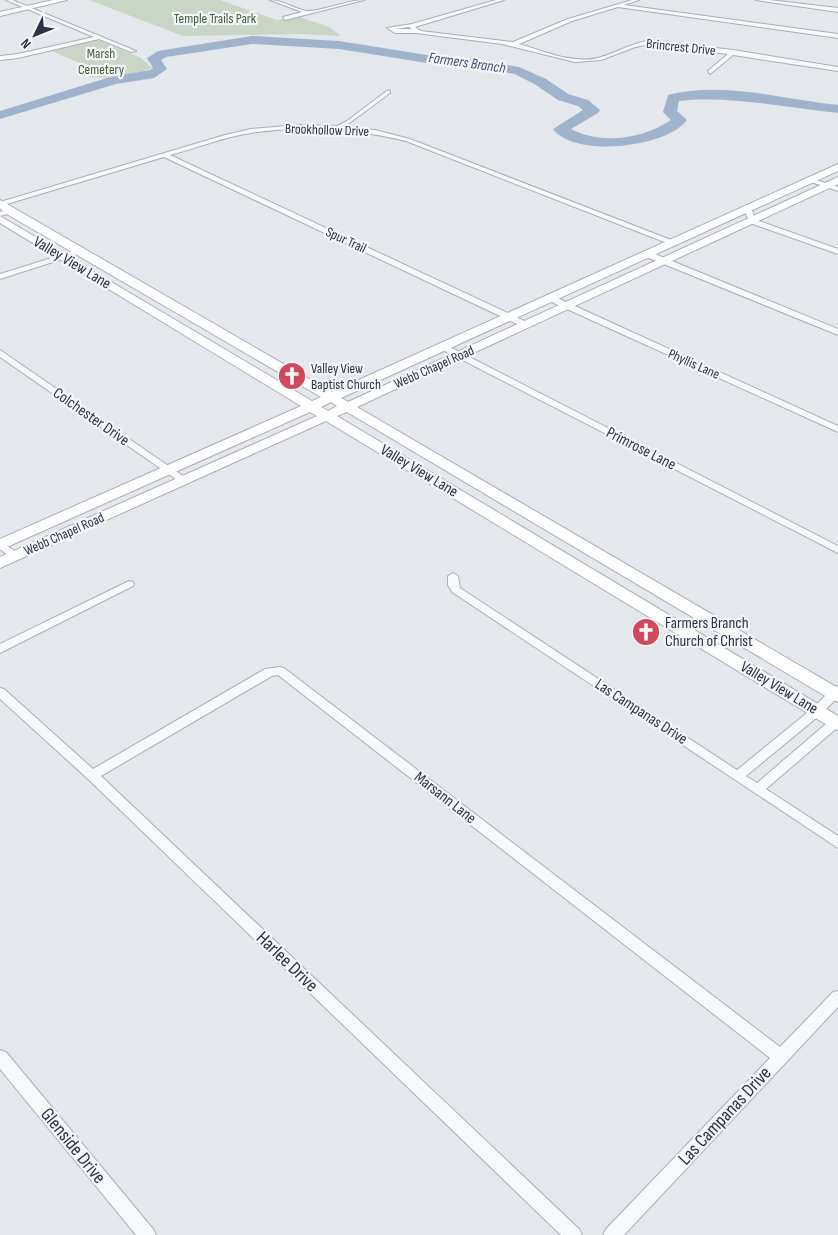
<svg xmlns="http://www.w3.org/2000/svg" width="838" height="1235" viewBox="0 0 838 1235" font-family="'Sofia Sans Condensed',sans-serif">
<rect width="100%" height="100%" fill="#e4e7ec"/>
<g fill="#c9d6c5">
<polygon points="89,0 220,0 277,20 300,17 329,27 341,36 299,34 183,36"/>
<path d="M 98,40 L 141,58 L 152,68 C 131,76 113,79 90,77 L 84,65 L 52,51 Z"/>
</g>
<g fill="none" stroke-linecap="round" stroke-linejoin="round">
<path fill="#9fb4cc" fill-rule="evenodd" d="M 252,36 L 339,41 L 427,55 L 482,60 L 519,67 L 546,79 L 568,94 L 588,100 L 600,110 L 598,113 L 571,129 C 601,145 643,139 671,120 L 663,112 L 668,95 C 723,81 783,99 838,105 L 838,113 C 785,108 732,95 679,101 L 677,111 L 687,120 C 667,148 574,158 553,129 L 583,110 L 578,106 L 558,100 L 536,85 L 515,74 L 482,68 L 427,63 L 339,49 L 252,44 L 166,57 L 161,60 L 167,69 L 154,78 L 116,84 L 0,119 L 0,111 L 107,78 L 150,70 L 153,68 L 147,58 L 158,51 Z"/>
<defs>
<g id="street">
<polygon points="6,0 12,0 136,51 131,52 99,39 18,58 0,60 0,56 18,54 94,37"/>
<path d="M 270,0 C 283,0 294,9 307,11 C 319,12 348,0 364,0 L 285,20 L 283,17 L 302,12 Z"/>
<path d="M 496,0 L 504,0 L 415,27 L 421,31 L 513,42 L 568,19 L 632,0 L 639,0 L 624,5 L 838,34 L 838,38 L 618,7 L 572,21 L 519,44 C 544,51 572,64 598,58 C 616,53 632,43 650,40 L 733,50 L 838,67 L 838,71 L 733,55 L 710,74 L 708,71 L 728,54 L 650,44 L 635,47 L 601,60 L 575,62 L 502,44 L 416,33 L 395,33 L 387,28 L 412,24 ZM 409,27 L 412,29 L 395,29 Z"/>
<polygon points="756,0 770,0 838,8 838,12"/>
<path d="M 388,90 L 390,91 L 390,93 L 344,127 L 375,130 L 410,139 L 679,243 L 672,245 L 406,141 C 356,129 302,125 251,133 C 223,137 197,148 170,155 L 529,323 L 529,327 L 523,327 L 164,157 L 0,206 L 0,202 L 225,135 L 251,129 L 299,125 L 337,126 L 347,121 Z"/>
<polygon points="810,178 838,187 838,191 808,181 807,180"/>
<polygon points="745,208 751,208 756,220 838,249 838,254 750,223 744,210"/>
<polygon points="9,209 12,209 12,213 0,216 0,212"/>
<polygon points="77,250 84,252 0,279 0,274"/>
<polygon points="644,252 650,252 838,329 838,335 644,256"/>
<polygon points="547,296 553,296 838,426 838,432 547,300"/>
<polygon points="444,344 838,546 838,553 441,349 441,345"/>
<polygon points="0,350 186,478 188,480 186,482 180,482 0,357"/>
<polygon points="0,541 19,554 20,556 19,558 11,558 0,549"/>
<polygon points="453,573 458,576 460,588 737,770 813,708 834,687 838,686 838,697 821,714 746,776 757,783 834,717 838,716 838,727 766,789 838,836 838,848 452,592 448,585 448,576"/>
<polygon points="129,581 133,582 134,584 133,586 0,653 0,644"/>
<polygon points="280,667 284,668 780,1047 833,992 838,991 838,1007 624,1235 603,1235 606,1229 770,1058 278,675 272,676 101,776 579,1229 582,1235 561,1235 87,778 0,699 0,688 4,689 93,769 265,669"/>
<polygon points="0,1050 6,1052 153,1229 156,1235 136,1235 0,1069"/>
</g>
<g id="secondary">
<polygon points="53,0 67,0 0,16 0,12"/>
<path d="M 838,164 L 838,171 L 341,398 L 348,402 L 838,177 L 838,184 L 357,407 L 838,688 L 838,702 L 832,700 L 347,412 L 337,416 L 838,716 L 838,730 L 832,728 L 326,421 L 0,568 L 0,557 L 317,416 L 310,412 L 0,550 L 0,539 L 301,406 L 0,223 L 0,216 L 312,401 L 321,397 L 5,213 L 0,208 L 0,200 L 332,392 ZM 331,402 L 337,406 L 328,411 L 321,407 Z"/>
</g>
</defs>
<use href="#street" stroke="#a9aeb7" stroke-width="2"/>
<use href="#secondary" stroke="#a9aeb7" stroke-width="2"/>
<use href="#street" fill="#f7f8fa" fill-rule="evenodd"/>
<use href="#secondary" fill="#fff" fill-rule="evenodd"/>
</g>
<defs>
<symbol id="church-disc" viewBox="-11 -11 22 22"><circle r="9.5" fill="#d1495b" stroke="#f4f6f9"/><path d="M-1.2-6h2.4v3.5h3.3v2.4h-3.3V6h-2.4V-.1h-3.3v-2.4h3.3Z" fill="#fff"/></symbol>
</defs>
<g fill-rule="evenodd">
<use href="#church-disc" x="276" y="360" width="32" height="32"/>
<use href="#church-disc" x="630" y="616" width="32" height="32"/>
</g>
<g text-anchor="middle" dominant-baseline="central" stroke-width="4.5" stroke-linejoin="round" paint-order="stroke">
<g font-size="14" fill="#3f6138" stroke="#f4f6f9">
<text x="215" y="18">Temple Trails Park</text>
<text x="101" y="53">Marsh<tspan x="101" dy="16">Cemetery</tspan></text>
</g>
<g font-size="14" fill="#2b3445" stroke="#f4f6f9">
<text transform="translate(681 47) rotate(6)">Brincrest Drive</text>
<text transform="translate(327 130) rotate(2)">Brookhollow Drive</text>
<text transform="translate(346 240) rotate(25)">Spur Trail</text>
<text transform="translate(694 364) rotate(24)">Phyllis Lane</text>
<text transform="translate(434 367) rotate(-24)">Webb Chapel Road</text>
<text transform="translate(64 534) rotate(-24)">Webb Chapel Road</text>
</g>
<g font-size="14" fill="#2b3445" stroke="#f4f6f9" text-anchor="start">
<text x="311" y="368">Valley View<tspan x="311" dy="16">Baptist Church</tspan></text>
</g>
<g font-size="15" font-style="italic" fill="#34527a" stroke="#f4f6f9">
<text transform="translate(467 63) rotate(8)">Farmers Branch</text>
</g>
<g font-size="16" fill="#2b3445" stroke="#f4f6f9">
<text transform="translate(72 263) rotate(31)">Valley View Lane</text>
<text transform="translate(91 417) rotate(35)">Colchester Drive</text>
<text transform="translate(641 449) rotate(27)">Primrose Lane</text>
<text transform="translate(419 471) rotate(31)">Valley View Lane</text>
<text transform="translate(779 688) rotate(31)">Valley View Lane</text>
<text transform="translate(641 712) rotate(33)">Las Campanas Drive</text>
<text transform="translate(445 798) rotate(38)">Marsann Lane</text>
</g>
<g font-size="16" fill="#2b3445" stroke="#f4f6f9" text-anchor="start">
<text x="665" y="623">Farmers Branch<tspan x="665" dy="18">Church of Christ</tspan></text>
</g>
<g font-size="19" fill="#2b3445" stroke="#f4f6f9">
<text transform="translate(287 962) rotate(44)">Harlee Drive</text>
<text transform="translate(725 1116) rotate(-47)">Las Campanas Drive</text>
<text transform="translate(73 1146) rotate(51)">Glenside Drive</text>
</g>
</g>
<g transform="translate(35 35) rotate(227)" stroke="#f4f6f9" stroke-width="4" paint-order="stroke">
<path d="M0-4L9 19L0 12L-9 19Z" fill="#2b3445"/>
<text y="-8" font-size="14" font-weight="bold" text-anchor="middle" fill="#2b3445">N</text>
</g>
</svg>
